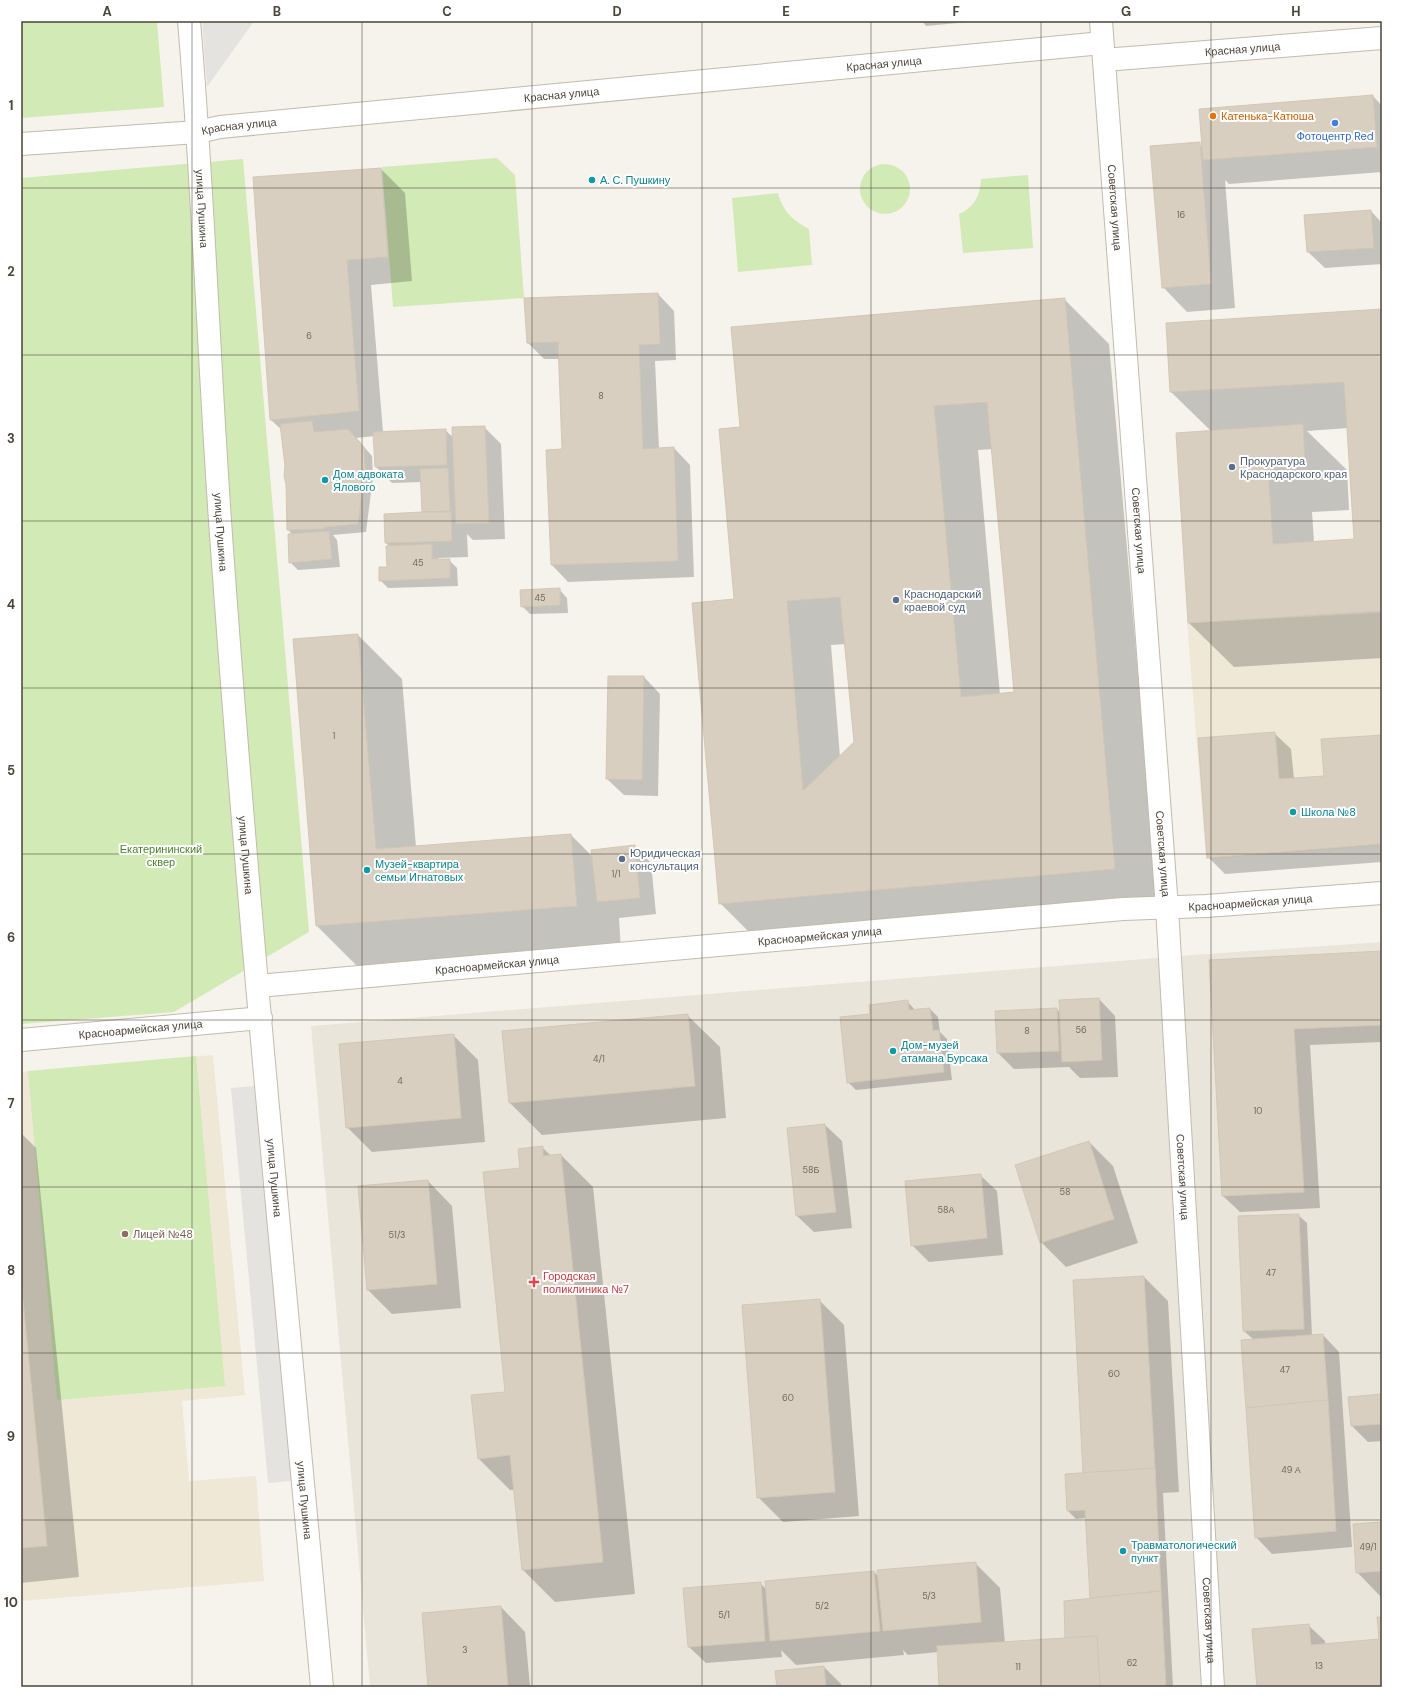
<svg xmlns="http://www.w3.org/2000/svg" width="1403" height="1708" viewBox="0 0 1403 1708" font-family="'DM Sans',sans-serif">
<rect width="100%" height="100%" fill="#f6f3ec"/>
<polygon fill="#eae5da" points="1382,942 1382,1687 370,1687 311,1026 1193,955"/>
<g fill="#efe8d6">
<polygon points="1382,613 1382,845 1206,859 1187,623"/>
<polygon points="213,1055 245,1395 182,1401 189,1481 256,1476 264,1581 21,1601 21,1072"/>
</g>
<g fill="#d2eab5">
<polygon points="21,21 157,21 164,107 21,118"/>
<polygon points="497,158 515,175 524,298 393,307 382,167"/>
<polygon points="243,159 309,932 174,1012 21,1024 21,178"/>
<circle cx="885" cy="189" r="25"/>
<path d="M 1028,175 L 1033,248 L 963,253 L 959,214 C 975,207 980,195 981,179 Z"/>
<path d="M 778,193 C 783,212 793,220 809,229 L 812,265 L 738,272 L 732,198 Z"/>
<polygon points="196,1056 225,1386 57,1400 28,1071"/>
</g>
<g fill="#e5e3e0">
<polygon points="202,21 254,21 207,87"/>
<polygon points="254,1086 292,1481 268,1483 231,1088"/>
</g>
<g fill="#0003" fill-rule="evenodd">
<polygon points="922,21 979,21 926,26"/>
<polygon points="1373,96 1382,106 1382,172 1229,184 1225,180 1235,308 1187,312 1163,287 1199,144 1203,147"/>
<polygon points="381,169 405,193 412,281 371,285 383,432 445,430 454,438 484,427 501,444 505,539 473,540 467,534 468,557 438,558 438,560 449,560 457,568 458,586 388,588 380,580 388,568 390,547 386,543 423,512 422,482 392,483 376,467 374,436 356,438 372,456 373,477 366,532 333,535 337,540 340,567 298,570 290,562 293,535 288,530 286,466 282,430 271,420"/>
<polygon points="1371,211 1382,223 1382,264 1325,268 1308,252 1305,216"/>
<polygon points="658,294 674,311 676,360 655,361 659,449 674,448 690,465 694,577 568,582 552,565 547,451 563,450 559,359 544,359 528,343 525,299"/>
<path d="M 1064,299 L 1109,344 L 1159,913 L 765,948 L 720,903 L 736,600 L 742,428 ZM 993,449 L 1015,693 L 1000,695 L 978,450 ZM 846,644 L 855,742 L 840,757 L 831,645 Z"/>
<path d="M 1382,310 L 1382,658 L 1234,667 L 1189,623 L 1211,431 L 1171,392 ZM 1348,428 L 1355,540 L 1314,542 L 1312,512 L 1349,510 L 1347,470 L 1307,431 Z"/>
<polygon points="559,589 567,598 568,613 530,614 522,606"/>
<polygon points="358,635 402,679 416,847 571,835 593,857 634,846 651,863 656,914 619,918 621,950 361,970 317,926"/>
<polygon points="644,677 660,694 658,796 624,795 607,779"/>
<polygon points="1274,733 1291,749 1294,779 1325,777 1382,736 1382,862 1225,874 1208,857"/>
<polygon points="1382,952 1382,1042 1310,1045 1320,1208 1240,1212 1223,1196 1210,961"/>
<polygon points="1099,999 1115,1016 1118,1077 1080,1078 1069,1067 1014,1069 998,1053 1057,1009 1060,1013"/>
<polygon points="907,1001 915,1010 930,1009 938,1017 940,1032 947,1039 952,1080 856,1090 848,1082 871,1014"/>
<polygon points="688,1016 720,1047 726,1118 542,1135 510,1103"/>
<polygon points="453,1035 478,1060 485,1142 372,1152 347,1127"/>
<polygon points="825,1125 842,1141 852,1228 814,1232 797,1216"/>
<polygon points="21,1133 36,1148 79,1577 21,1583"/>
<polygon points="1089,1142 1113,1166 1138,1243 1066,1267 1041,1242"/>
<polygon points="542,1147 551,1156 561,1155 593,1187 635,1594 555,1602 523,1570 515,1490 510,1490 478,1458 506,1392 521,1169"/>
<polygon points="980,1175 997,1191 1003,1255 929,1262 912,1245"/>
<polygon points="428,1181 452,1206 461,1308 392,1314 368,1290"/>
<polygon points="1298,1215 1307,1223 1312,1336 1323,1335 1339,1352 1352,1547 1272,1554 1256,1537 1254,1340 1244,1331"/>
<polygon points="1144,1277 1168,1301 1179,1492 1163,1493 1173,1687 940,1687 938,1652 908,1655 903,1650 904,1655 796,1665 781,1650 782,1657 706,1663 689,1647 760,1583 766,1589 874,1572 879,1577 976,1564 1000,1588 1005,1643 1066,1639 1091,1599 1086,1518 1076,1519 1068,1511 1084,1473"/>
<polygon points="819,1300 844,1325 859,1516 783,1522 758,1497"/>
<polygon points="1382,1395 1382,1441 1368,1442 1352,1426"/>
<polygon points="1382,1523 1382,1597 1381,1597 1357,1572"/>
<polygon points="501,1607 525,1632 530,1687 429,1687"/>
<polygon points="1382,1618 1382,1687 1258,1687 1308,1625 1325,1641 1325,1645 1380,1640"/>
<polygon points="824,1667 841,1684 841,1687 778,1687"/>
</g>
<g fill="#d8cfc1" stroke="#d3c7b4" fill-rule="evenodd">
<polygon points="1373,95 1377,147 1203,160 1199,109"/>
<polygon points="1200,142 1211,284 1162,288 1150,146"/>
<polygon points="381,168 388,257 347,260 359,411 270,420 253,177"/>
<polygon points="1371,210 1374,248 1307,252 1304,215"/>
<polygon points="658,293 660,344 639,345 643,449 674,447 678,561 551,565 546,450 562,449 558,342 527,343 524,298"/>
<path d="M 1065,298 L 1115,869 L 719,904 L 692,603 L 734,599 L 719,429 L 740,427 L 731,327 ZM 987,402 L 1014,692 L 961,697 L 934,406 ZM 840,597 L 854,742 L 803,791 L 787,601 Z"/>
<polygon points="1382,309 1382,611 1188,623 1176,433 1303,424 1305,466 1268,468 1273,544 1354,539 1344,382 1170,392 1166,323"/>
<polygon points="312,421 314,432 348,429 364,447 365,469 358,524 326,527 322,529 287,530 286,484 284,476 285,466 280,424"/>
<polygon points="485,426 489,523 456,524 452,427"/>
<polygon points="446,429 447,465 375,467 373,432"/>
<polygon points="448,468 450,511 422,512 420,469"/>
<polygon points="422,512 451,512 452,541 385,543 384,514"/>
<polygon points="329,531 332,559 289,563 288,534"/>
<polygon points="432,544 432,559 450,559 450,578 379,581 379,567 387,567 386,546"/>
<polygon points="560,588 560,605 521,607 520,590"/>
<polygon points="358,634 376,849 571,834 577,906 316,926 293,639"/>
<polygon points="608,676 644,676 642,780 606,779"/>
<polygon points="1275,732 1279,779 1324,776 1321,739 1382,735 1382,844 1207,858 1198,738"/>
<polygon points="635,845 640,898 597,902 591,850"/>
<polygon points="1382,951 1382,1025 1294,1029 1304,1192 1222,1196 1209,960"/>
<polygon points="1099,998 1102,1060 1062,1062 1059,1000"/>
<polygon points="908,1000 909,1010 930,1008 933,1031 939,1030 944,1072 847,1083 840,1017 870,1014 869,1005"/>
<polygon points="1057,1008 1059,1051 997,1053 995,1011"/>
<polygon points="688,1014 695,1086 509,1103 502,1031"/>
<polygon points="454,1034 461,1118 346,1128 339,1044"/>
<polygon points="825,1124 836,1212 796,1216 787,1128"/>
<polygon points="1089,1141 1114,1219 1040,1243 1015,1165"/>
<polygon points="543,1146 543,1156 561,1154 603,1562 522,1570 510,1455 478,1459 471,1395 505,1392 483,1172 520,1168 518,1149"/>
<polygon points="981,1174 987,1238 911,1246 905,1181"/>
<polygon points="428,1180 437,1284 367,1290 358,1186"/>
<polygon points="1299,1214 1304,1329 1243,1331 1238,1216"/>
<polygon points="1144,1276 1155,1468 1083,1473 1073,1280"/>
<polygon points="21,1280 47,1546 21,1548"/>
<polygon points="820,1299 835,1492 757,1498 742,1305"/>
<polygon points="1323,1334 1328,1400 1246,1408 1241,1340"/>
<polygon points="1382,1394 1382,1424 1351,1426 1348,1397"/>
<polygon points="1328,1400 1336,1531 1255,1538 1246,1408"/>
<polygon points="1155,1468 1161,1591 1090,1598 1085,1510 1067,1511 1065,1474"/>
<polygon points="1382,1522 1382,1571 1356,1573 1353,1524"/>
<polygon points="976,1562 981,1622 883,1631 877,1570"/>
<polygon points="874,1571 880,1631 770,1641 765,1581"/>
<polygon points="761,1582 765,1641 688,1647 683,1588"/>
<polygon points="1161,1591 1166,1687 1100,1687 1097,1636 1065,1638 1064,1601"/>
<polygon points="501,1606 508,1687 428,1687 422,1613"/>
<polygon points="1377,1617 1382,1617 1382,1687 1257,1687 1252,1629 1309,1624 1311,1645 1379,1639"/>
<polygon points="1097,1636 1100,1687 939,1687 937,1646"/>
<polygon points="824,1666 826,1687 777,1687 775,1671"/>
</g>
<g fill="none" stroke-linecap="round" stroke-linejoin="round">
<defs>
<g id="minor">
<path id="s1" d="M 189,21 C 204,197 209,373 222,549 C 249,929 287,1308 322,1687"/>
<path id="s2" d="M 1101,21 L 1167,908 L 1213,1687"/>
<path id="s3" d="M 1104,60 L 1382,38"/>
<path id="s4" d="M 21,144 L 198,132 L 220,127 L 1102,43"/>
<path id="s5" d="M 258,986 L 1123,909 L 1206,906 L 1382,893"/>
<path id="s6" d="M 21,1040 L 261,1018"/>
</g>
</defs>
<use href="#minor" stroke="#c2bbae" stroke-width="24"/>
<use href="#minor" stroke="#fff" stroke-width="22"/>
</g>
<path fill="none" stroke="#4b4439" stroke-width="1" stroke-opacity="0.55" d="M 192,21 L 192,1687M 362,21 L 362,1687M 532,21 L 532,1687M 702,21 L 702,1687M 871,21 L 871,1687M 1041,21 L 1041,1687M 1211,21 L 1211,1687M 21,188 L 1382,188M 21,355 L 1382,355M 21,521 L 1382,521M 21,688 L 1382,688M 21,854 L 1382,854M 21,1020 L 1382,1020M 21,1187 L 1382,1187M 21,1353 L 1382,1353M 21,1520 L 1382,1520"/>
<circle fill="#e8710a" stroke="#fff" stroke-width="1.5" cx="1213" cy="116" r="4"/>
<circle fill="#3f7fe0" stroke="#fff" stroke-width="1.5" cx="1335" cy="123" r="4"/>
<g fill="#0f9aa8" stroke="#fff" stroke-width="1.5">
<circle cx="592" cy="180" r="4"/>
<circle cx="325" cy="480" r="4"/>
<circle cx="1293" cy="812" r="4"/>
<circle cx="367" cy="870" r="4"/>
<circle cx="893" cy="1051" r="4"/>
<circle cx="1123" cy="1551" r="4"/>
</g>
<g fill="#5c6f8a" stroke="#fff" stroke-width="1.5">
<circle cx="1232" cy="467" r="4"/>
<circle cx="896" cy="600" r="4"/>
<circle cx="622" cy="859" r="4"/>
</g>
<circle fill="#8d6e63" stroke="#fff" stroke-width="1.5" cx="125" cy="1234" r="4"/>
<path fill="#e0444e" stroke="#fff" stroke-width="1.5" d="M532 1276h4v4h4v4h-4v4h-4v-4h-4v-4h4z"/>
<g text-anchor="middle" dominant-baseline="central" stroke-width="4" stroke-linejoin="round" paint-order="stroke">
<g font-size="9" fill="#6e675b">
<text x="1181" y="215">16</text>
<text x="309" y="336">6</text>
<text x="601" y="396">8</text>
<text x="418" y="563">45</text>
<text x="540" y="598">45</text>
<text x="334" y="736">1</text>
<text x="616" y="874">1/1</text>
<text x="1081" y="1030">56</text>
<text x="1027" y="1031">8</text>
<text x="599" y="1059">4/1</text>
<text x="400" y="1081">4</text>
<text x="1258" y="1111">10</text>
<text x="811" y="1170">58Б</text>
<text x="1065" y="1192">58</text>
<text x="946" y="1210">58А</text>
<text x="397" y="1235">51/3</text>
<text x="1271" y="1273">47</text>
<text x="1285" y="1370">47</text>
<text x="1114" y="1374">60</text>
<text x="788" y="1398">60</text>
<text x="1291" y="1470">49 А</text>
<text x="1368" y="1547">49/1</text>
<text x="929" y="1596">5/3</text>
<text x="822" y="1606">5/2</text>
<text x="724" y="1615">5/1</text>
<text x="465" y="1650">3</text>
<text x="1132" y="1663">62</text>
<text x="1319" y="1666">13</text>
<text x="1018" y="1667">11</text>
</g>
<g font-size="11" fill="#4b4439" stroke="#fff">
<text stroke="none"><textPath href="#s3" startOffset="139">Красная улица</textPath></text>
<text stroke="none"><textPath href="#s4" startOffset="867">Красная улица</textPath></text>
<text stroke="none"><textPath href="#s4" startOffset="543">Красная улица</textPath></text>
<text stroke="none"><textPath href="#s4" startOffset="219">Красная улица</textPath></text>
<text stroke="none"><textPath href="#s2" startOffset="187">Советская улица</textPath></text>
<text stroke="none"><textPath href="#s1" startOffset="188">улица Пушкина</textPath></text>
<text stroke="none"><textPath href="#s2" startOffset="511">Советская улица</textPath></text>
<text stroke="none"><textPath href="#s1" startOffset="512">улица Пушкина</textPath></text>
<text stroke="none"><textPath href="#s2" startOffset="835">Советская улица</textPath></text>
<text stroke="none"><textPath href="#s1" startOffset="836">улица Пушкина</textPath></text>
<text stroke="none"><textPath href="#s5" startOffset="996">Красноармейская улица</textPath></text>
<text stroke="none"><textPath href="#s5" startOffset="564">Красноармейская улица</textPath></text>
<text stroke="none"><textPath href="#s5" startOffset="240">Красноармейская улица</textPath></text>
<text stroke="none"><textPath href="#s6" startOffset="120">Красноармейская улица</textPath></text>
<text stroke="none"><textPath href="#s1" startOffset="1160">улица Пушкина</textPath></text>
<text stroke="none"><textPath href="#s2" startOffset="1159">Советская улица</textPath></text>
<text stroke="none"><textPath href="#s1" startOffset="1484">улица Пушкина</textPath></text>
<text stroke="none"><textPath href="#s2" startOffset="1603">Советская улица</textPath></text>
</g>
<g font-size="11" fill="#c56008" stroke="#fff" text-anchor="start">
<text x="1221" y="116">Катенька-Катюша</text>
</g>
<g font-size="11" fill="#366cbe" stroke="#fff">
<text x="1335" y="136">Фотоцентр Red</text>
</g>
<g font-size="11" fill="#0d838f" stroke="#fff" text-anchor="start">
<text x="600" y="180">А. С. Пушкину</text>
<text x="333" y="474">Дом адвоката<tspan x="333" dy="13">Ялового</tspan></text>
<text x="1301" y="812">Школа №8</text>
<text x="375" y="864">Музей-квартира<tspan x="375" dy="13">семьи Игнатовых</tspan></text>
<text x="901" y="1045">Дом-музей<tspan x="901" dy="13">атамана Бурсака</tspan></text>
<text x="1131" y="1545">Травматологический<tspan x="1131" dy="13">пункт</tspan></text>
</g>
<g font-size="11" fill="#4e5e75" stroke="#fff" text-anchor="start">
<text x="1240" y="461">Прокуратура<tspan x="1240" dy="13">Краснодарского края</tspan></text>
<text x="904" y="594">Краснодарский<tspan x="904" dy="13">краевой суд</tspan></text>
<text x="630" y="853">Юридическая<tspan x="630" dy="13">консультация</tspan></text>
</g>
<g font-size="11" fill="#4a7f2a" stroke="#fff">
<text x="161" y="849">Екатерининский<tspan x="161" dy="13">сквер</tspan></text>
</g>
<g font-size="11" fill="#785e54" stroke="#fff" text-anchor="start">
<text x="133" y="1234">Лицей №48</text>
</g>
<g font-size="11" fill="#be3a42" stroke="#fff" text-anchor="start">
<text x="543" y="1276">Городская<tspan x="543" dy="13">поликлиника №7</tspan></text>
</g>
</g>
<rect width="1403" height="1708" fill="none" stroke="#ffffff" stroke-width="44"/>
<rect x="22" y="22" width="1359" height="1664" fill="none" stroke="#4b4439" stroke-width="1.5"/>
<g font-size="13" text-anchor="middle" font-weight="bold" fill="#4b4439">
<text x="107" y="16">A</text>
<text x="277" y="16">B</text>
<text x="447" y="16">C</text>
<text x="617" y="16">D</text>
<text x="786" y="16">E</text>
<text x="956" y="16">F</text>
<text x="1126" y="16">G</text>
<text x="1296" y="16">H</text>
<text x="11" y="110">1</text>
<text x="11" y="276">2</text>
<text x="11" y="443">3</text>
<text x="11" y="609">4</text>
<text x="11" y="775">5</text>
<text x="11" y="942">6</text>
<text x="11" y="1108">7</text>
<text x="11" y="1275">8</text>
<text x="11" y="1441">9</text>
<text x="11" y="1607">10</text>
</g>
</svg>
